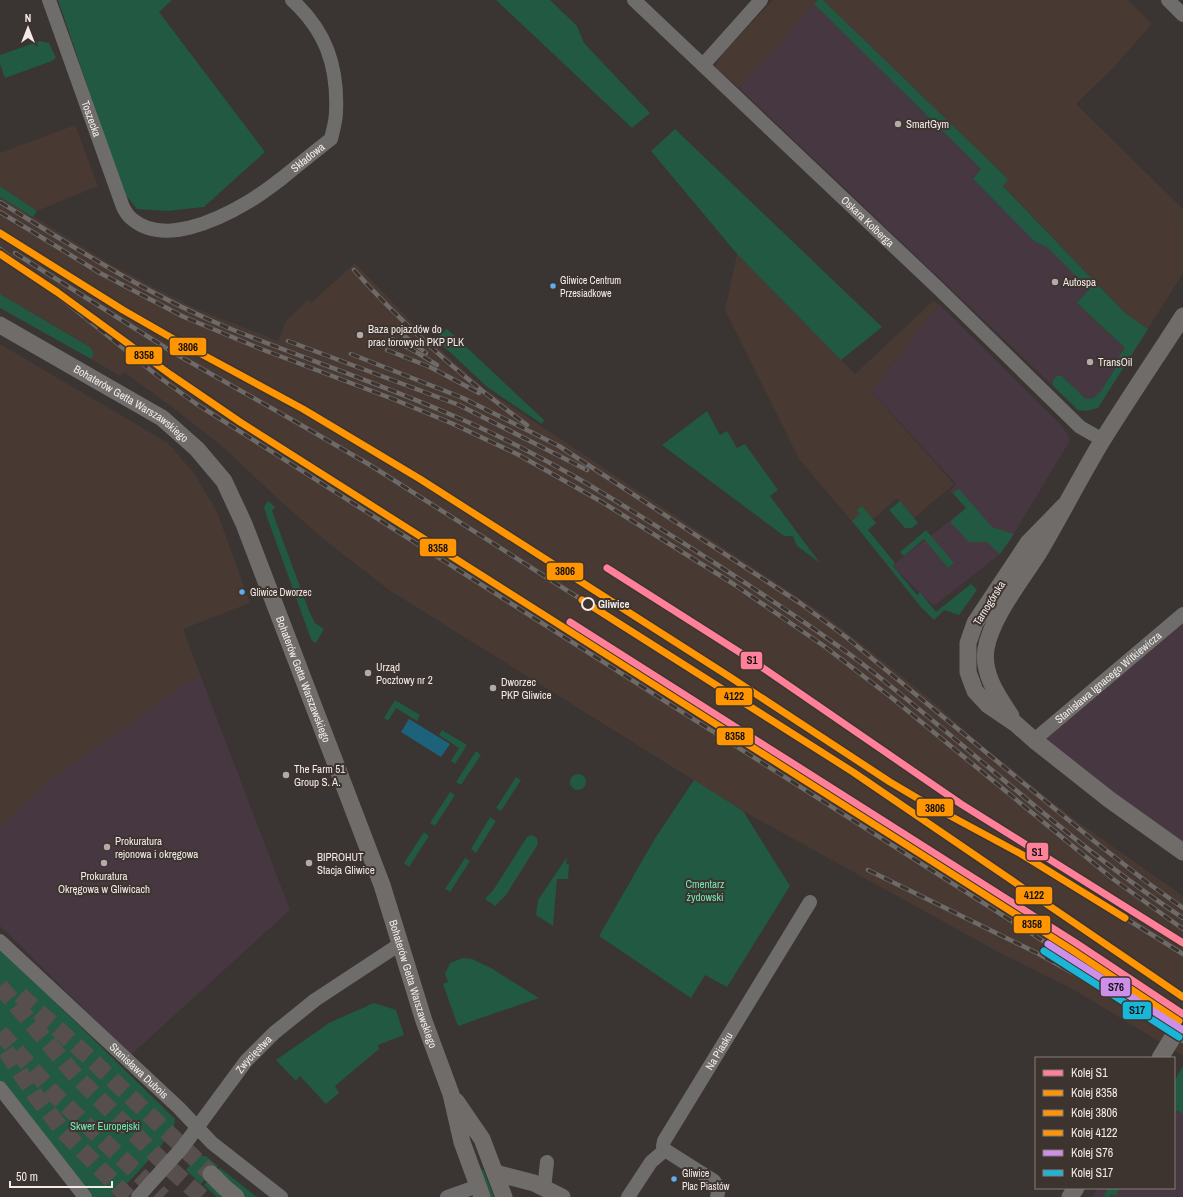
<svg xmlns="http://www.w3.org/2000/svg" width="1183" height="1197" viewBox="0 0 1183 1197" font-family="'Archivo Narrow',sans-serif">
<rect width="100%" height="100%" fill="#3a3432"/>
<g fill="#463741">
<polygon points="814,4 981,169 973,179 1034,241 1048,248 1090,289 1077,303 1125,348 1117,359 1116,367 1101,392 1093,398 1086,399 1062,376 1053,381 1053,386 739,88"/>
<polygon points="939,304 1061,425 1069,436 1069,442 1009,542 1000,554 934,606 892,566 966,508 950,491 956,484 871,391"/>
<polygon points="1183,618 1183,852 1034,740"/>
<polygon points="200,674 290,910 131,1055 0,926 0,828 47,782"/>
<polygon points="1178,1077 1183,1080 1183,1197 1092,1197 1098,1188 1174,1188 1174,1081"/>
</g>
<g fill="#493933">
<polygon points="773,0 818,0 739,88 715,67 722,54"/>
<polygon points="823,0 1128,0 1152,24 1113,68 1076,104 1183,209 1183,273 1148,329 1125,313 1003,185 1008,179"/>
<polygon points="75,125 98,186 37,211 0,186 0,153"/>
<polygon points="0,196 109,263 153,287 199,310 278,341 286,321 308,300 311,303 355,263 421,332 485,389 825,615 923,693 986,749 1078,822 1183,896 1183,1056 1076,991 1000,953 743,811 389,590 321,537 276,497 223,447 176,410 124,372 120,376 91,359 94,353 90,347 0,294"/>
<polygon points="737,254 855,374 933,301 939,304 871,391 954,484 914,518 897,498 860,531 799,459 725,310"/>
<polygon points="0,344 168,443 194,473 217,512 250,603 183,629 200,674 47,782 0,828"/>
</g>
<g fill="#215942">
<polygon points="58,0 172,0 159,12 265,152 204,207 167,211 137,209 124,193"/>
<polygon points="496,0 550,0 577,26 584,43 650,113 632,128"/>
<polygon points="818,0 823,0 1008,179 1003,186 1125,313 1148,329 1098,408 1086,411 1078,410 1053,386 1053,381 1056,376 1062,376 1086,399 1093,398 1101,391 1116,367 1117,359 1125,348 1077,303 1089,289 1048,248 1034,241 973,179 981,169 814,4"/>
<polygon points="40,41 49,43 56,58 52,61 5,78 0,64 0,55"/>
<polygon points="675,129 882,327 841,360 737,254 651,151"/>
<polygon points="0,186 37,211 33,217 0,197"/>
<polygon points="0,294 90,347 94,353 91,359 0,308"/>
<polygon points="447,329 544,420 542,424 487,387 436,339"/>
<polygon points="707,411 720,435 727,431 737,448 745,444 778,490 770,496 820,563 797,546 793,536 784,536 662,445"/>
<polygon points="959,489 992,527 1014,534 1000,554 987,542 969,542 950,522 966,508 953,493"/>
<polygon points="268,501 275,507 272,511 309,611 315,623 324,629 316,643 312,641 309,634 266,514 264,507"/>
<polygon points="900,501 918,523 912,528 905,528 889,510"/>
<polygon points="862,506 876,523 868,530 895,563 893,566 917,595 920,592 936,612 971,584 977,590 959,615 944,610 934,620 920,606 852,521 860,514 857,510"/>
<polygon points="926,530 954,563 948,568 924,539 904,556 900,552"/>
<polygon points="395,700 420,715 417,721 396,708 388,721 384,718"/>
<polygon points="442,730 467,745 455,764 451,761 459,748 439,735"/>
<polygon points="476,751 481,755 461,785 456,782"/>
<circle cx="578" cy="782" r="8"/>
<polygon points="516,777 521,780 501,811 496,808"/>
<polygon points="694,780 743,811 790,886 727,987 705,975 691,998 599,936 654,840"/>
<polygon points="450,792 455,795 435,826 430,823"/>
<polygon points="490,817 496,821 476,853 471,849"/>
<polygon points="424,832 429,836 409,867 404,863"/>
<polygon points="532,835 537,838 538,844 506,895 495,906 485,899 494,889 527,837"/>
<polygon points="567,857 566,864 569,864 568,879 557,879 553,926 536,915 538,900"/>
<polygon points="465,858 470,861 450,892 445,889"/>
<path d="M 0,948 L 175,1119 C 177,1134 125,1186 113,1197 L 91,1197 L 0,1083 Z"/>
<polygon points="463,958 472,959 491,968 539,998 458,1026 443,984 448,982 445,974 450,963"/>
<polygon points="374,1003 396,1010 404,1035 378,1045 379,1049 335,1086 339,1093 326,1104 300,1076 296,1081 276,1060 329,1023"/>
<polygon points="1183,1066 1183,1114 1177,1110 1174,1113 1174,1082"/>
<polygon points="198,1156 206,1156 218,1166 201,1184 186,1170"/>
<polygon points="220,1168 257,1197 244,1197 216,1173"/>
<polygon points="480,1169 482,1169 484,1171 494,1197 488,1197"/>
<polygon points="207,1182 225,1197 217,1197 204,1185"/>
<polygon points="1107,1188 1120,1188 1116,1196 1111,1194 1109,1197 1104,1197"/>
</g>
<polygon fill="#1d627b" points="409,719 450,744 441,757 401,732"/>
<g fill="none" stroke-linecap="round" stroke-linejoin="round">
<g stroke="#564f4d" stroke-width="17" stroke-dasharray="17 8" stroke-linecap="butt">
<polyline points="0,986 76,1076 166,1165 202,1197"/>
<polyline points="20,995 92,1060 211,1174"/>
<polyline points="0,1032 56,1096 163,1197"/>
<polyline points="1171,1040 1183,1023"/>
<polyline points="6,1051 35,1095 64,1132 128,1197"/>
</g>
<g stroke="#6f6d6b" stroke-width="14">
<path id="s1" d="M 49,0 L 123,207 C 125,211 128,216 132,219 C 163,246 218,220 248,202 C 260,195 270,187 281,179 C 297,166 314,152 331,139 C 333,130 336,121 336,112 C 338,66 326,31 292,0"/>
<path id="s2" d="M 634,0 L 939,289 L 1080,427 L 1103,440"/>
<polyline points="1168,0 1183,15"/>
<polyline points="703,65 761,0"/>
<path id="s3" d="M 1034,740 L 1183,614"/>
<path id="s4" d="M 0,941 L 179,1108 L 212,1143 L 281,1197"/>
<polyline points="0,1088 85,1197"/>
<path id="s5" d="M 665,1150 L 663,1146 L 664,1141 L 810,902"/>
<polyline points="665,1150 714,1181 719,1188 717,1197"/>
<polyline points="544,1188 547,1162"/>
<path id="s6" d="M 138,1197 L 182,1148 L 246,1061 L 274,1033 L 315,1000 L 400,944"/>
<polyline points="447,1197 478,1186"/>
<polyline points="628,1197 651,1162 665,1150"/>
</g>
<g stroke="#706c6a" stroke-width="17">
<path id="s7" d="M 0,325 L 162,418 L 197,449 L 224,481 L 244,524 L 382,885 L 424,1021 L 451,1094 L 462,1142 L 482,1197"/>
<polyline points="1064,506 1028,543 975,623 968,643 968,672 975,691 988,705 1016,724 1034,740 1110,800 1183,852"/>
<path d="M 1011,716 C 998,696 982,674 986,649 C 991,617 1024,577 1041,549 C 1062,513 1081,476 1102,441 C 1128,399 1156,358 1183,316"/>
<polyline points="1160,1058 1171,1040"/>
<polyline points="456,1101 482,1139 504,1197"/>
<polyline points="495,1173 534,1183 562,1197"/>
<polyline points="211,1174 224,1187 236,1197"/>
<polyline points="1070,1197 1076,1188"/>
</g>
<defs>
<g id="rail">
<path d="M 0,202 C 74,247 146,294 226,327 C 302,358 379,383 454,416 C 497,434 538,456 579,479 C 627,507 674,537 721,567 C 768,598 815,628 860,662 C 969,746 1068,842 1183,918"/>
<polyline points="0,212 100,273 184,317 261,349 393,399 451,423 517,454 602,502 732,583 824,646 892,698 1113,879 1183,929"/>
<polyline points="0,249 159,377 195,403 1048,944"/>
<polyline points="15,253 174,353 296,422 370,465 582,600"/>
<path d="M 354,270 C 406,328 464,379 527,425"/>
<polyline points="395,330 402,334 426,353"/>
<polyline points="392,339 416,352 437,365"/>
<polyline points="288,341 459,405 587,470"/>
<polyline points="387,350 430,367 479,393"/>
<polyline points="351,354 463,398 559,446 800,603 846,637 1094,841 1148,883 1183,908"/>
<polyline points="868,870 1037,953 1080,977 1183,1041"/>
<polyline points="1125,918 1183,954"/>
</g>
</defs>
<use href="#rail" stroke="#6d6a68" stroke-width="4.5"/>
<use href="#rail" stroke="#3d332f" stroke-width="3" stroke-dasharray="9" stroke-linecap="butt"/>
<defs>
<g id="rail-1">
<polyline points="607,568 747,657 961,804 1183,943"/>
<polyline points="570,622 1076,943 1183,1014"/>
</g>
<polyline id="rail-2" points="0,254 57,292 171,375 240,422 1072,950 1179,1021"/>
<polyline id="rail-3" points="0,233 123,310 170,337 303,409 420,479 730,677 890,782 917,798 1021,854 1125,918"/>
<polyline id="rail-4" points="582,600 853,772 1183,997"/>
<polyline id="rail-5" points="1048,944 1183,1030"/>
<polyline id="rail-6" points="1044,951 1179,1037"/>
</defs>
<use href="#rail-1" stroke="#3d332f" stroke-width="10"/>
<use href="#rail-2" stroke="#3d332f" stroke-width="10"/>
<use href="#rail-3" stroke="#3d332f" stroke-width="10"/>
<use href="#rail-4" stroke="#3d332f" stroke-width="10"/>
<use href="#rail-5" stroke="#3d332f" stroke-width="10"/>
<use href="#rail-6" stroke="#3d332f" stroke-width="10"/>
<use href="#rail-1" stroke="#ff8098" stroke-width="7"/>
<use href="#rail-2" stroke="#ff9500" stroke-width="7"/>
<use href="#rail-3" stroke="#ff9500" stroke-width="7"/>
<use href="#rail-4" stroke="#ff9500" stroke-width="7"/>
<use href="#rail-5" stroke="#ce8fe9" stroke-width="7"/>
<use href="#rail-6" stroke="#1ab6d8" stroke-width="7"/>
</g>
<g fill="#b2aba8" stroke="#3d332f" stroke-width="1.5">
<circle cx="898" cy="124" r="4"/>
<circle cx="1055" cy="282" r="4"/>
<circle cx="360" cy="335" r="4"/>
<circle cx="1090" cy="362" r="4"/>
<circle cx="368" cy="673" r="4"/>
<circle cx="493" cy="688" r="4"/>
<circle cx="286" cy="775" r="4"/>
<circle cx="107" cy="847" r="4"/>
<circle cx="104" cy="863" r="4"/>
<circle cx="309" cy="863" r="4"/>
</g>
<g fill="#60acee" stroke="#3d332f" stroke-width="1.5">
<circle cx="553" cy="286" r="3.5"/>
<circle cx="242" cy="592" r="3.5"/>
<circle cx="674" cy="1179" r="3.5"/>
</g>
<circle fill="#3d332f" stroke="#f2ebe8" stroke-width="2" cx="588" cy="604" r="6"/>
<g text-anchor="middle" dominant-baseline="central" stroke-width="4" stroke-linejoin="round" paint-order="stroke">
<g font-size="10" fill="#f2ebe8" stroke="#3d332f" text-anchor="start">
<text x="560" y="280">Gliwice Centrum<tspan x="560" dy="13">Przesiadkowe</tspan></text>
<text x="250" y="592">Gliwice Dworzec</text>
<text x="682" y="1173">Gliwice<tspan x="682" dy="13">Plac Piastów</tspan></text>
</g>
<g font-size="11" fill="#f2ebe8" stroke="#3d332f">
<text stroke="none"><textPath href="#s1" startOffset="126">Toszecka</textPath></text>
<text stroke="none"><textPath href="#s1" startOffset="434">Składowa</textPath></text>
<text stroke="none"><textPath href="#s2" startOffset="322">Oskara Kolberga</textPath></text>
<text stroke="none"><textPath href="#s7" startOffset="153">Bohaterów Getta Warszawskiego</textPath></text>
<text transform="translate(989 603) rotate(-58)">Tarnogórska</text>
<text stroke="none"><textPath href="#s3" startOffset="97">Stanisława Ignacego Witkiewicza</textPath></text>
<text stroke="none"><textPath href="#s7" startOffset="489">Bohaterów Getta Warszawskiego</textPath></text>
<text stroke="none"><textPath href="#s7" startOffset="813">Bohaterów Getta Warszawskiego</textPath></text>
<text stroke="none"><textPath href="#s5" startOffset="115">Na Piasku</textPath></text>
<text stroke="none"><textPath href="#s6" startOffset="184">Zwycięstwa</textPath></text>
<text stroke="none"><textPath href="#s4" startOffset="190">Stanisława Dubois</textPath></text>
</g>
<g font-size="11" fill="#f2ebe8" stroke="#3d332f" text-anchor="start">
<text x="906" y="124">SmartGym</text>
<text x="1063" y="282">Autospa</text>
<text x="368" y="329">Baza pojazdów do<tspan x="368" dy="13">prac torowych PKP PLK</tspan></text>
<text x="1098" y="362">TransOil</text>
<text x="376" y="667">Urząd<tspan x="376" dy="13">Pocztowy nr 2</tspan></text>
<text x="501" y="682">Dworzec<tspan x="501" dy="13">PKP Gliwice</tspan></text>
<text x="294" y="769">The Farm 51<tspan x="294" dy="13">Group S. A.</tspan></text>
<text x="115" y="841">Prokuratura<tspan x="115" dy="13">rejonowa i okręgowa</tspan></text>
<text x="317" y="857">BIPROHUT<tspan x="317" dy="13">Stacja Gliwice</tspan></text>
<text x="104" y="876" text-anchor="middle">Prokuratura<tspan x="104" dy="13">Okręgowa w Gliwicach</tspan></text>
</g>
<g font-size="11" font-weight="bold" fill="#f2ebe8" stroke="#3d332f" text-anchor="start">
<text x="598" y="604">Gliwice</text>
</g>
<g font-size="11" fill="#6feab6" stroke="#3d332f">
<text x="705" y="884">Cmentarz<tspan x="705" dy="13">żydowski</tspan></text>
<text x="105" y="1126">Skwer Europejski</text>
</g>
</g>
<g stroke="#3d332f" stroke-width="1.5">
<rect x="169" y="337" width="38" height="19" rx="4" fill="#ff9500"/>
<rect x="125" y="346" width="38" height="19" rx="4" fill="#ff9500"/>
<rect x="419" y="538" width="38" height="19" rx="4" fill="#ff9500"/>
<rect x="546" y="562" width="38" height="19" rx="4" fill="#ff9500"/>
<rect x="740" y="651" width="23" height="19" rx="4" fill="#ff8098"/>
<rect x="715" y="687" width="38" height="19" rx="4" fill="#ff9500"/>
<rect x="716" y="727" width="38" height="19" rx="4" fill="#ff9500"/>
<rect x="916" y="798" width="38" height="19" rx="4" fill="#ff9500"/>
<rect x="1026" y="842" width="23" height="19" rx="4" fill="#ff8098"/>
<rect x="1015" y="886" width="38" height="19" rx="4" fill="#ff9500"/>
<rect x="1013" y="915" width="38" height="19" rx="4" fill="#ff9500"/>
<rect x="1100" y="977" width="31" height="20" rx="4" fill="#ce8fe9"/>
<rect x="1122" y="1001" width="30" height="19" rx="4" fill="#1ab6d8"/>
</g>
<g font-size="11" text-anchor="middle" font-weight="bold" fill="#111">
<text x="188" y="351">3806</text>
<text x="144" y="359">8358</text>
<text x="438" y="552">8358</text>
<text x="565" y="575">3806</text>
<text x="752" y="664">S1</text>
<text x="734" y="700">4122</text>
<text x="735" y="740">8358</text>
<text x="935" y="812">3806</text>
<text x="1037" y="856">S1</text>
<text x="1034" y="899">4122</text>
<text x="1032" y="928">8358</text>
<text x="1116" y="991">S76</text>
<text x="1137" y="1014">S17</text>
</g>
<rect x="1035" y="1057" width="140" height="132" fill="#3d332f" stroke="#857d79"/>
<rect x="1043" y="1070" width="20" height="6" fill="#ff8098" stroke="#857d79"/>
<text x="1071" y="1077" font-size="12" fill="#f2ebe8">Kolej S1</text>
<rect x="1043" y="1090" width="20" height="6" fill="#ff9500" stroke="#857d79"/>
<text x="1071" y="1097" font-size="12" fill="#f2ebe8">Kolej 8358</text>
<rect x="1043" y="1110" width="20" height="6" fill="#ff9500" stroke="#857d79"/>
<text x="1071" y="1117" font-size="12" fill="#f2ebe8">Kolej 3806</text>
<rect x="1043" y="1130" width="20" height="6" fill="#ff9500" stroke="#857d79"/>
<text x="1071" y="1137" font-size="12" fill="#f2ebe8">Kolej 4122</text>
<rect x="1043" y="1150" width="20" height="6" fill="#ce8fe9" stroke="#857d79"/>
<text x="1071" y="1157" font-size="12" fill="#f2ebe8">Kolej S76</text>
<rect x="1043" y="1170" width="20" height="6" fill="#1ab6d8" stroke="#857d79"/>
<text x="1071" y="1177" font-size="12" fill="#f2ebe8">Kolej S17</text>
<g transform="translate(28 28)" stroke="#3d332f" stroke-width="3" paint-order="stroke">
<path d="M0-3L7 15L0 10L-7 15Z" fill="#f2ebe8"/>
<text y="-6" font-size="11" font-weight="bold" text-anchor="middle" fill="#f2ebe8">N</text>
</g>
<path d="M10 1181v6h102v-6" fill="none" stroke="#f2ebe8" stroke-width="2"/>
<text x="16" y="1181" font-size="12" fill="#f2ebe8" stroke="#3d332f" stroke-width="3" paint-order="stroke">50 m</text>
</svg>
